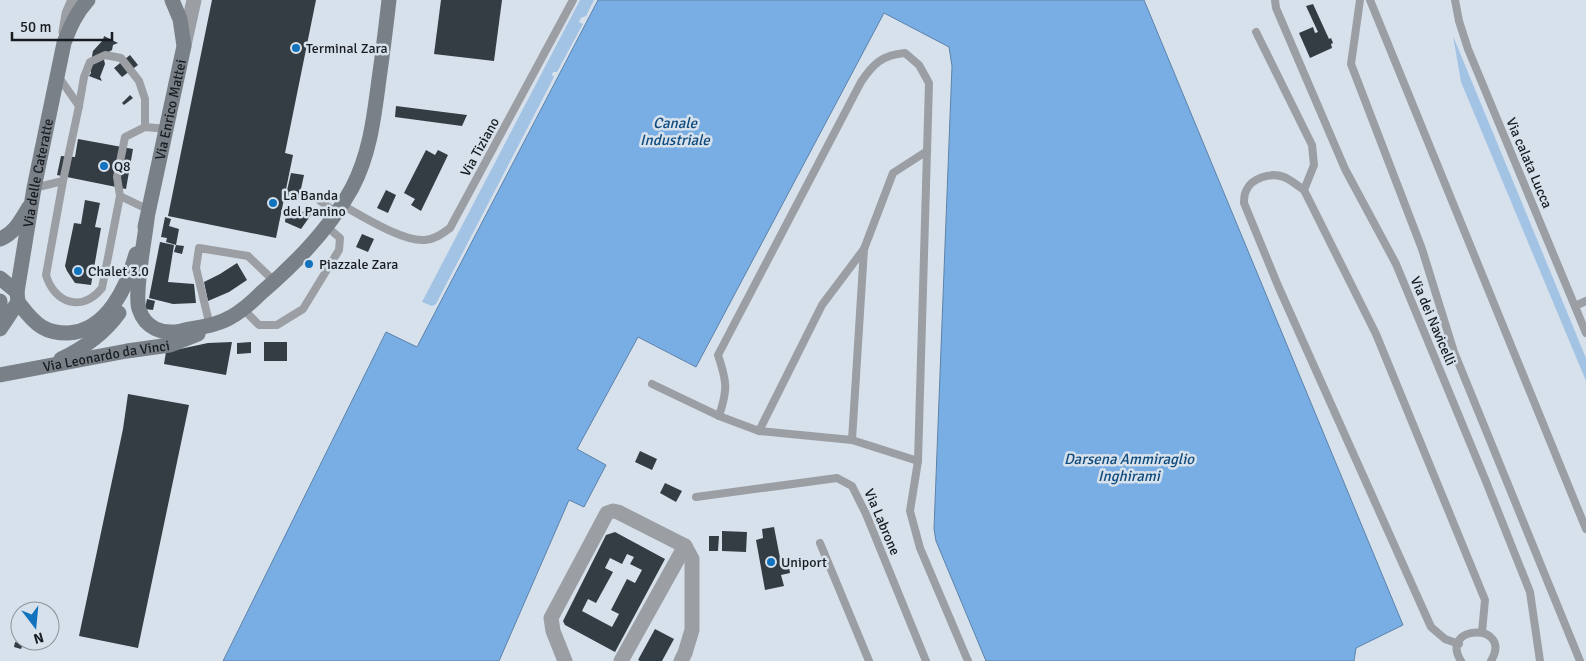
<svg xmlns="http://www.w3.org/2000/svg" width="1586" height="661" viewBox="0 0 1586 661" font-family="Signika,sans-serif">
<rect width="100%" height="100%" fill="#d7e1ec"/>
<g fill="#a3c3e5">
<polygon points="580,0 594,0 586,16 581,18 579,22 583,24 557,72 553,72 552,75 554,77 436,304 432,306 422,302"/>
<polygon points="1453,36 1586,358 1586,381 1461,82"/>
</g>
<polygon fill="#79aee4" stroke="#5c82a9" points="598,0 1144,0 1403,625 1356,648 1354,661 986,661 936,541 934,529 952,66 949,47 884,13 696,367 638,337 577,449 606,465 584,507 569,500 499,661 223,661 386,332 417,347"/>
<g fill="#343c44" fill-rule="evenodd">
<polygon points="212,0 316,0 285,153 293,155 276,238 168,216"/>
<polygon points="441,0 502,0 494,61 434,54"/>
<polygon points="1313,4 1329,39 1331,38 1333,43 1331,44 1332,48 1310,58 1299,33 1313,27 1315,33 1318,32 1306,6"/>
<polygon points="104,36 118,43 113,45 112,50 107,53 104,60 105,64 100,77 102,81 89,76 91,73 90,67 93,51 103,40"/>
<polygon points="130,55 138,65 122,77 114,68"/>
<polygon points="130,95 133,98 124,105 122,103"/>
<polygon points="396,106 467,115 462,126 395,117"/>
<polygon points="78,139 133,149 126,189 57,175 61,156 75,157"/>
<polygon points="426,150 435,155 438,150 448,155 421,211 411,205 415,199 404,193"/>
<polygon points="291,173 304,175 299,198 286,195"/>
<polygon points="386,190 396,195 388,213 377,208"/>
<polygon points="85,200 100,203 95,227 101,228 91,285 75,283 67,271 65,266 74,223 81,224"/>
<polygon points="286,211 313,212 301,229 285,222"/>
<polygon points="165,217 171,219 169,226 179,229 176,245 166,242 167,238 161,237"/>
<polygon points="362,234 374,239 368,252 356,247"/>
<polygon points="160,242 174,245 168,282 194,284 196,303 173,304 149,298"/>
<polygon points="176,245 184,246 182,254 174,252"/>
<polygon points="237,263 247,280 229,292 208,301 204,282 220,274"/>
<polygon points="147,299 155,301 153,310 145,309"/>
<polygon points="232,342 226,375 164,364 166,352 208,343"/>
<polygon points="251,342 251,353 237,354 237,343"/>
<rect x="264" y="342" width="23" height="19"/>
<polygon points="128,394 189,405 138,648 79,636 123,429"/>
<polygon points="640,451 657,459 652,470 635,462"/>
<polygon points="665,483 682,491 676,502 660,493"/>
<polygon points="774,527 781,563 788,562 790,573 781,575 784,586 765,590 756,540 763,538 762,529"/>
<polygon points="722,531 747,532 746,552 722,551"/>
<path d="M 615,532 L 665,559 L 615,652 L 565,625 L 563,621 L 606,535 ZM 627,554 L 634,557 L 630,564 L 642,570 L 635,583 L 627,579 L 611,610 L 619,614 L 612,627 L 582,611 L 588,599 L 596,603 L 613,572 L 605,568 L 610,558 L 622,564 Z"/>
<polygon points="709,536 719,536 718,551 709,551"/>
<polygon points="655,629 674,639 662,661 640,661 638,660"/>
<polygon points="15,642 23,644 21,649 14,647"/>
</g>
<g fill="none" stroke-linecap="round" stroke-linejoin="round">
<g stroke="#9b9fa4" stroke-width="8">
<polyline points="1275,0 1276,8 1345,169 1396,264 1485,479 1530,592 1540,661"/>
<polyline points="1360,0 1351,64 1422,249 1454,352 1580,661"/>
<polyline points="1370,0 1586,529"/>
<polyline points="1455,0 1459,21 1468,49 1586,333"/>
<polyline points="1256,32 1312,145 1314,165 1304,190 1376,334 1485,600 1482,632"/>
<polyline points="79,106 84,77 90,62 105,55 121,58 139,81 145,99 145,127"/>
<path d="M 63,181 L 46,275 C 54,303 82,313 102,288 L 120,196"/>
<polyline points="34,188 63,181 79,106 58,76"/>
<path d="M 1304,190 C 1298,186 1291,180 1284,177 C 1271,172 1251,178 1246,191 C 1244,195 1244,199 1244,203 L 1279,288 L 1431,627 L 1445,639 L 1459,644"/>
<polyline points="320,201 336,212"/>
<path d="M 342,205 C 362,216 403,242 425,240 C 435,239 442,234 450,228 L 573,0"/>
<polyline points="149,210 120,196 117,177 125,137 145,127 167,129"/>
<polyline points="1575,306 1586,301"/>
<polyline points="243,309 259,325 277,325 303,309 339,250 340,238 326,226"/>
<polyline points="210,326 196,268 199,248 248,256 274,281"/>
<polyline points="652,384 719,416 759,431 852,440 918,461"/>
<path d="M 719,416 C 728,389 727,382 718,355 L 861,82 C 873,64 882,55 905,53 L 919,65 L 929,83 L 918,461 L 910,511 L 920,548 L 968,661"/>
<polyline points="759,431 822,305 864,249"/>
<polyline points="852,440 864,249 893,173 927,151"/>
<polyline points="696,497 837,478 852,486 866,514 926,661"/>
<polyline points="820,543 869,661"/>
<path d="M 1461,661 C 1438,624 1514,622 1491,661"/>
</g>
<g stroke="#9b9fa4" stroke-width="15">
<polyline points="66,32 69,14 75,0"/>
<polyline points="184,45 194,0"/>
<polyline points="565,661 553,631 551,618 607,513 613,511 618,512 685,546 692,559 692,630 685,653 681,661"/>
<polyline points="621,661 685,546"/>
</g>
<g stroke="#798087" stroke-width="15">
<path d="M 147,219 C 145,239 134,292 139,309 C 145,328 162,335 181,331 C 198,327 216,326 231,317 C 242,311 252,302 261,293 C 295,264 330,228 352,188 C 370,154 374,117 379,79 C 383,52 386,26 389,0"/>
<path id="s1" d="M 145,227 L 184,46 L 180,19 L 172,0"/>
<path d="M 0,239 C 15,233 21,220 29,207"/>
<polyline points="0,278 17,292"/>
<polyline points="0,301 0,313"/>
<path d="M 18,302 C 25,311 32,321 42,327 C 50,332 58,333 68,333 C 107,331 127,287 136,254"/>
<path id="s2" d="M 18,302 L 17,292 L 34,188 L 64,43 C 70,27 76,13 88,0"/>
<polyline points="0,329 18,302"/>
<path d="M 61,359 C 84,348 104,334 119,313"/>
<path id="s3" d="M 0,375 L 127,351 L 170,345 L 198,334"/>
</g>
</g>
<g fill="#1172be" stroke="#d7e1ec" stroke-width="2">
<circle cx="296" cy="48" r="5"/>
<circle cx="104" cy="166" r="5"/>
<circle cx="273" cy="203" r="5"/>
<circle cx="309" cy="264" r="5"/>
<circle cx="78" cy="271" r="5"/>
<circle cx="771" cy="562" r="5"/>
</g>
<g text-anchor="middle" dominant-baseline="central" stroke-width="5" stroke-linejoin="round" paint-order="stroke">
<g font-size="14" fill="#181c20" stroke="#d7e1ec" text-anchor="start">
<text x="306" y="48">Terminal Zara</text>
<text x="114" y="166">Q8</text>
<text x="283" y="195">La Banda<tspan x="283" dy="16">del Panino</tspan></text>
<text x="319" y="264">Piazzale Zara</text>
<text x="88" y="271">Chalet 3.0</text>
<text x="781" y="562">Uniport</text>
</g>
<g font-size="14" fill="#181c20" stroke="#d7e1ec">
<text stroke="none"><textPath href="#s1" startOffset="120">Via Enrico Mattei</textPath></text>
<text transform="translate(480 147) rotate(-61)">Via Tiziano</text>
<text transform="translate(1529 163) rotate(67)">Via calata Lucca</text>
<text stroke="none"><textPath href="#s2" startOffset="131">Via delle Cateratte</textPath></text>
<text transform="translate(1433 321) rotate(67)">Via dei Navicelli</text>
<text stroke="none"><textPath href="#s3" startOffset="108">Via Leonardo da Vinci</textPath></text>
<text transform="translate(882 522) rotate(67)">Via Labrone</text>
</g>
<g font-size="15" font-style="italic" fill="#104b7d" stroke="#d7e1ec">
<text x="675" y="123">Canale<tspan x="675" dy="17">Industriale</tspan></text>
<text x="1129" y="459">Darsena Ammiraglio<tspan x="1129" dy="17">Inghirami</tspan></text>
</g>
</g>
<g transform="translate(35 626) rotate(164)"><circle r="24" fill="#d7e1ec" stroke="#8b929a"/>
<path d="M0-4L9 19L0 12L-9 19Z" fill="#1172be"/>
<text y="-8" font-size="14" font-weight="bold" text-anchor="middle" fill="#181c20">N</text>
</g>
<path d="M12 32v8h100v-8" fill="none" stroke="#181c20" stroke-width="2.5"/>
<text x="20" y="32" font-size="15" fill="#181c20" stroke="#d7e1ec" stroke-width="4" paint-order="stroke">50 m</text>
</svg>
